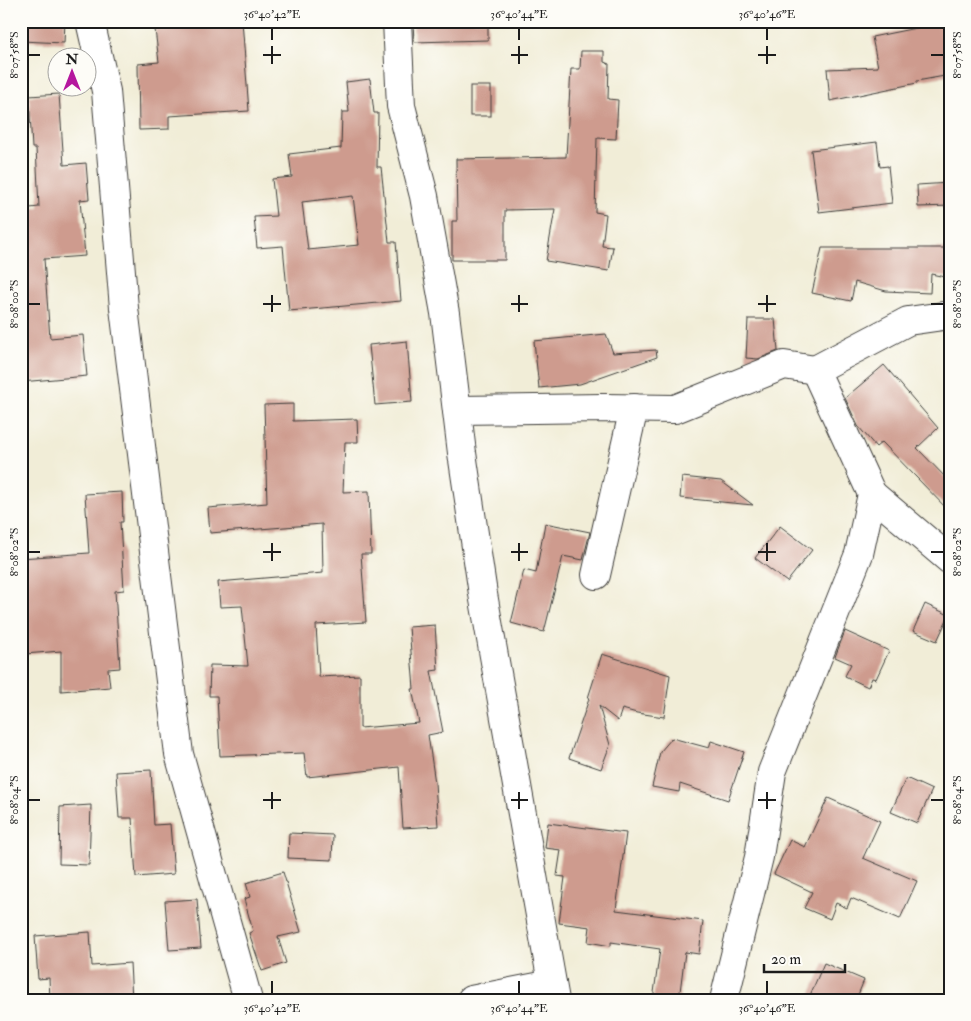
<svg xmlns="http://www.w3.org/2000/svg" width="971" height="1021" viewBox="0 0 971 1021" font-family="'IM FELL Double Pica',serif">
<rect width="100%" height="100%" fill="#fdfcf7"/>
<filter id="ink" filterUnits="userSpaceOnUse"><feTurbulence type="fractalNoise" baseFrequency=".02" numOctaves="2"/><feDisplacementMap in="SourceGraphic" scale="10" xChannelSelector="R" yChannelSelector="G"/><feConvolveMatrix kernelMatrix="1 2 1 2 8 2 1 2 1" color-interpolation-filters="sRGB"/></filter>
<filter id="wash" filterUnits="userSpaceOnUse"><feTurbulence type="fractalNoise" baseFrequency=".0096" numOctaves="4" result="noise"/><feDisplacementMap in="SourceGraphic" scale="20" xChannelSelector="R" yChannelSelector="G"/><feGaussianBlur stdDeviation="1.12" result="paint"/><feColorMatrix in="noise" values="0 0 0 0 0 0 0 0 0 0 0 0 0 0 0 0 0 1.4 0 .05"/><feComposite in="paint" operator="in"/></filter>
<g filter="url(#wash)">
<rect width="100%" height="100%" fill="#f1edd7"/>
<g id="blocks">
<g fill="#ce9b8e" fill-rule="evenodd">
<polygon points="21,21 65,21 64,43 21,41"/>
<polygon points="154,21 242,21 249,111 169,116 169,129 139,130 138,64 159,62"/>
<polygon points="413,21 488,21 488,40 414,42"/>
<polygon points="950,21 950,75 917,81 917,83 830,101 827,69 878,67 872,37"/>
<polygon points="581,51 604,51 604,62 609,64 608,99 618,100 616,139 597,138 595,212 606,214 602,246 613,247 609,271 546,261 555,209 505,210 505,260 452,260 452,221 457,221 456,159 566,157 571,69 580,69"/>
<path d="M 370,79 L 374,113 L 378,113 L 377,167 L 381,167 L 389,242 L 396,242 L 401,301 L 289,311 L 283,246 L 257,248 L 254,217 L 276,216 L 272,179 L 292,177 L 289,154 L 341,148 L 342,112 L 349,112 L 346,82 ZM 353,196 L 359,245 L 308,250 L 302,202 Z"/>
<rect x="470" y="86" width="21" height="30"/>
<polygon points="59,94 64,165 86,163 89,199 80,200 85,256 44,259 50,338 83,335 87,376 21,382 21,209 39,207 36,148 32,148 29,96"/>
<polygon points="877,142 880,167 888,166 892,203 819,212 811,150"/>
<polygon points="950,183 950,206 918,207 917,185"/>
<polygon points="822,248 950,248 950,278 931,274 930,293 886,291 855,282 851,301 812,293"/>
<polygon points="748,319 775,319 778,351 758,359 746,358"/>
<polygon points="606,334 613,353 656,350 657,357 580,384 539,388 534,341"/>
<polygon points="407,341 412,402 375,405 369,345"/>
<polygon points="884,365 938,428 917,448 950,482 950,512 882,442 876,447 858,426 845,398"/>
<polygon points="293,404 293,421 357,419 358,442 345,442 343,492 369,491 371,554 361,554 366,622 316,625 319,677 360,675 360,728 419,723 412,689 414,689 409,627 435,625 438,670 431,671 443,732 428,735 435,783 438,826 403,828 399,767 307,777 304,753 220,756 217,696 209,696 210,665 248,666 242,606 220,607 218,582 323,573 322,524 210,533 208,508 267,503 264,405"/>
<polygon points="682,477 721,481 753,505 680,498"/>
<polygon points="122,492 123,522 120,522 124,590 115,591 120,668 108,669 110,687 61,691 61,651 25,654 21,598 21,558 89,553 85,494"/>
<polygon points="545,523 590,532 583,560 563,556 544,632 511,623 524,570 536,573"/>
<polygon points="780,526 812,550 787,582 755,558"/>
<polygon points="925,604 949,615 937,641 913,631"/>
<polygon points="845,631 889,651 876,679 872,678 868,687 845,676 851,664 835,657"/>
<polygon points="602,654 670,675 664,717 637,713 622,709 618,721 599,706 610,745 601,769 569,758 589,699 588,698"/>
<polygon points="672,738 709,748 711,741 744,752 728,800 680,784 679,792 652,787 660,752"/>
<polygon points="151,770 154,825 170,824 174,874 136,877 132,818 119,818 116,772"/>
<polygon points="906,778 932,790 917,823 891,812"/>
<polygon points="828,798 880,821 863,858 917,881 900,919 851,898 847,908 836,903 830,919 804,908 812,892 774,874 790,840 805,847"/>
<polygon points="91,805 89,865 59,864 60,807"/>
<polygon points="548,823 626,833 616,910 703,921 699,954 685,952 679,1000 653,1000 660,949 611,942 611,946 588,942 590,927 559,923 565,877 557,876 561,850 545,848"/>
<polygon points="289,833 333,835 332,860 288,858"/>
<polygon points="283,872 301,932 278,937 286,963 262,971 249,933 253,931 244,899 250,897 246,883"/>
<polygon points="197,899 201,948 169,950 165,901"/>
<polygon points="90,932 92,966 130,963 132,1000 50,1000 49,978 38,979 35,936"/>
<polygon points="824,963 864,980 856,1000 808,1000"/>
</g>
</g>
</g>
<g filter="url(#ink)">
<use href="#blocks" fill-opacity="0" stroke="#3c3b38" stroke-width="1"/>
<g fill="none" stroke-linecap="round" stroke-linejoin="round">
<defs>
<g id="minor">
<polyline points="90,21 106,91 124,308 179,754 248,1000"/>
<polyline points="397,21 401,106 424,196 445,313 462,453 483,594 555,1000"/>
<polyline points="457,410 603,408 675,409 784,365 815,370"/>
<polyline points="872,494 950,560"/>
<polyline points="596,575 634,408"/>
<polyline points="471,1000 552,984"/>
<polyline points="724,1000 759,857 772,772 859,554 872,494 815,370 908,321 950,315"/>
</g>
</defs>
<use href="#minor" stroke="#3c3b38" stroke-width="30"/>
<use href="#minor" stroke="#fff" stroke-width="28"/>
</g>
</g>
<path fill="none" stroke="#1c1c1c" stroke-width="2" d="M 272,28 L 272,40M 519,28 L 519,40M 767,28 L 767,40M 272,46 L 272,64M 519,46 L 519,64M 767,46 L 767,64M 28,55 L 40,55M 263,55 L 281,55M 511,55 L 528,55M 758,55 L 776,55M 931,55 L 944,55M 272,295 L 272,312M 519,295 L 519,312M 767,295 L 767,312M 28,304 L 40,304M 263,304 L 281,304M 511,304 L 528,304M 758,304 L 776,304M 931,304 L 944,304M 272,543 L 272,561M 519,543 L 519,561M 767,543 L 767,561M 28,552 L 40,552M 263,552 L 281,552M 511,552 L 528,552M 758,552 L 776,552M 931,552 L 944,552M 272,792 L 272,809M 519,792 L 519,809M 767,792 L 767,809M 28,800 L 40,800M 263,800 L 281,800M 511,800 L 528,800M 758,800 L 776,800M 931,800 L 944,800M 272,981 L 272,994M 519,981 L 519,994M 767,981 L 767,994"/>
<rect width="971" height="1021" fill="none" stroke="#fdfcf7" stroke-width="55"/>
<g transform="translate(72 72)"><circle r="24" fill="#fdfcf7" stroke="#a3a29f"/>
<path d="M0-4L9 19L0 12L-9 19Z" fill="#b5179e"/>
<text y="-8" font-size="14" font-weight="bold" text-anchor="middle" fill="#1c1c1c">N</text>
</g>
<path d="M764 964v8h81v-8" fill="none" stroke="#1c1c1c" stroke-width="2.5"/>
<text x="771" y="964" font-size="15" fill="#1c1c1c" stroke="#fdfcf7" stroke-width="4" paint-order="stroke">20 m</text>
<rect x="28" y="28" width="916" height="966" fill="none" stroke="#1c1c1c" stroke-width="2"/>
<g font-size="12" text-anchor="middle" fill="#1c1c1c">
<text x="272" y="18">36°40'42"E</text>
<text x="519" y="18">36°40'44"E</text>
<text x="767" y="18">36°40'46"E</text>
<text transform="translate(14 55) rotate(-90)" y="4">8°07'58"S</text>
<text transform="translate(957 55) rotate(-90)" y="4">8°07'58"S</text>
<text transform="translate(14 304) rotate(-90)" y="4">8°08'00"S</text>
<text transform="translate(957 304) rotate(-90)" y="4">8°08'00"S</text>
<text transform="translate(14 552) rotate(-90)" y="4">8°08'02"S</text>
<text transform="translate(957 552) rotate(-90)" y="4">8°08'02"S</text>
<text transform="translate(14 800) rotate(-90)" y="4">8°08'04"S</text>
<text transform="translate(957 800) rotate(-90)" y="4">8°08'04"S</text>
<text x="272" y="1012">36°40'42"E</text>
<text x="519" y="1012">36°40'44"E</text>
<text x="767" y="1012">36°40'46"E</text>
</g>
</svg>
